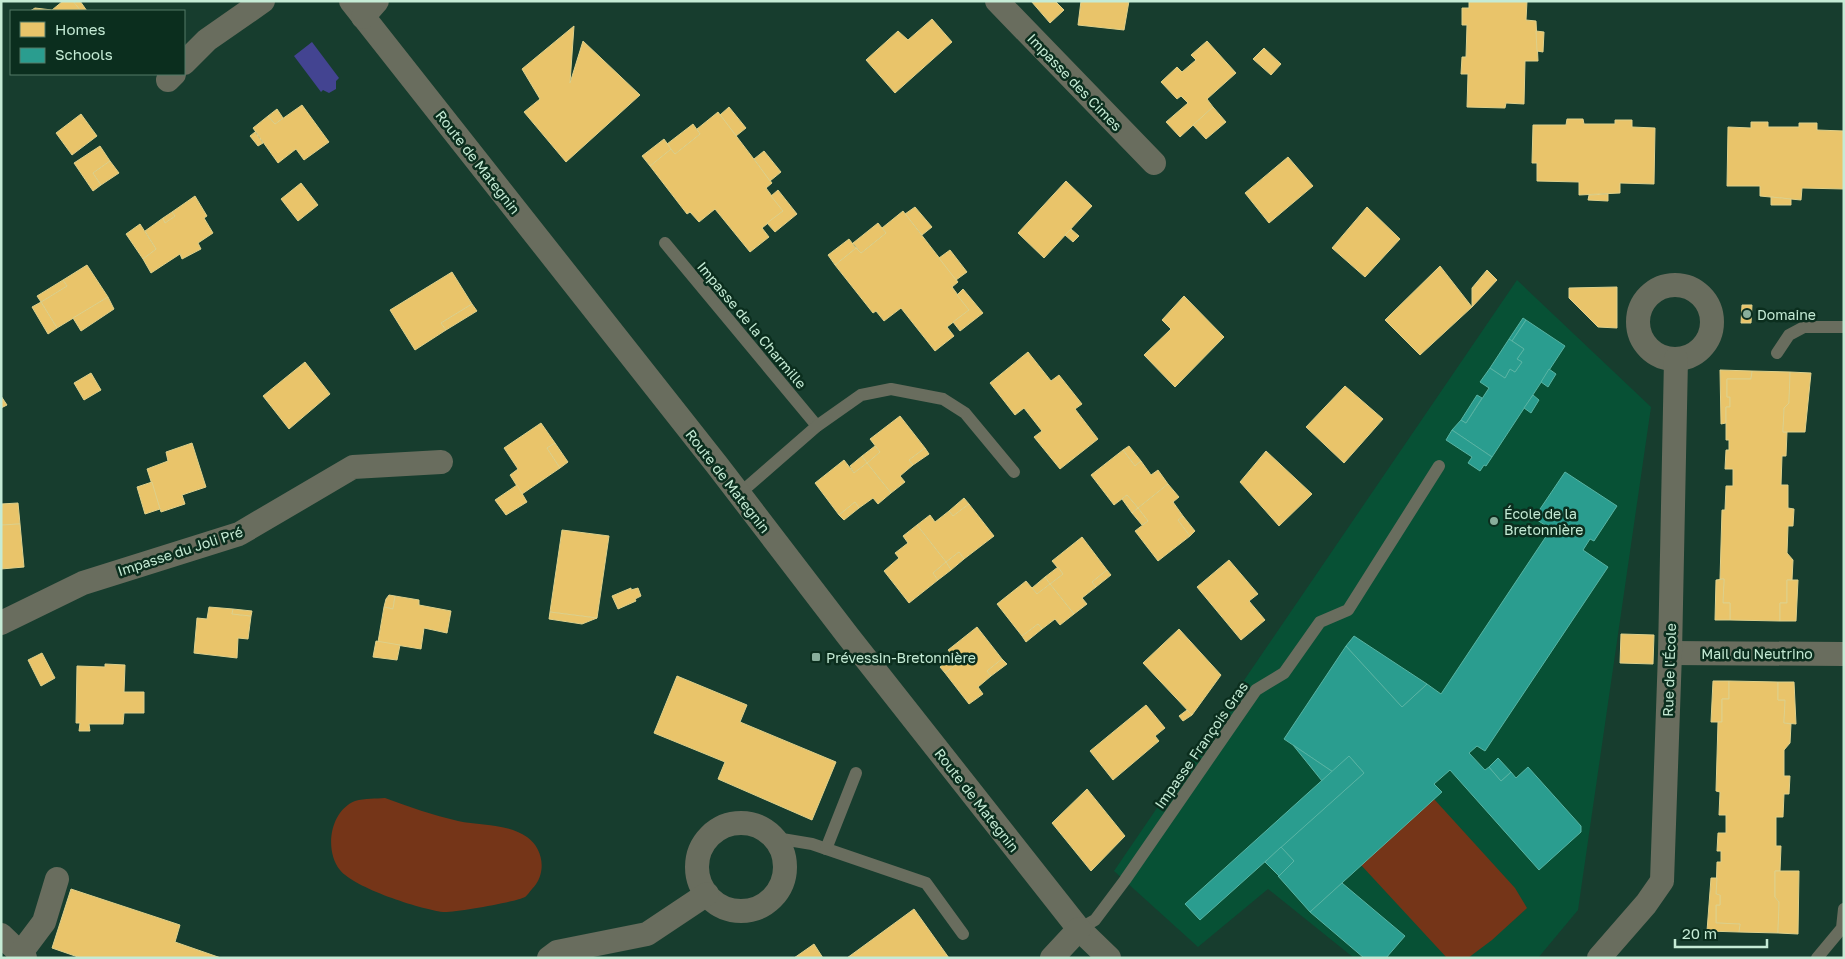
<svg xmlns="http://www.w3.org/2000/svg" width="1845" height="959" viewBox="0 0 1845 959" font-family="'Golos Text',sans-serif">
<rect width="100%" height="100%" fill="#173d2e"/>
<polygon fill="#075135" points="1517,280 1651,407 1578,910 1538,958 1354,958 1268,889 1198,947 1114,871"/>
<g fill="#753518">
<path d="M 385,798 C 409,807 433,815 458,821 C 480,826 507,823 527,837 C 544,849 547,874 532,889 C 530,891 527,896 525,897 C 516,902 454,913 443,912 C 420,909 354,888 340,870 C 324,850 330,811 355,801 C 365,798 376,799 385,798 Z"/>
<polygon points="1434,799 1515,888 1527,908 1492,940 1468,958 1447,958 1361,865"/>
</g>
<polygon fill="#434491" points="312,42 339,78 336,81 336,89 329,93 323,90 321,92 294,56"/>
<g fill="#e9c46a" stroke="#ded08a">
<polygon points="63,1 73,1 81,11 30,11 35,8 52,10"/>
<polygon points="73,1 80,1 87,11 81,11"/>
<polygon points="1031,1 1055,1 1064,10 1050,23"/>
<polygon points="1081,1 1129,1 1124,30 1078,25"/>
<polygon points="1469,1 1527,1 1526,20 1536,21 1538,61 1525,61 1524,104 1506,103 1505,108 1467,107 1468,74 1461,74 1462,57 1466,57 1467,25 1462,25 1462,8 1469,8"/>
<polygon points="932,19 952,42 895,93 866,60 898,31 908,40"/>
<polygon points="574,26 570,83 583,41 640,95 566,162 524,112 540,99 522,69"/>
<polygon points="1536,31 1544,32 1543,52 1537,51"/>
<polygon points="1207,41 1236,73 1207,99 1213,107 1180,137 1166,122 1188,103 1181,96 1177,99 1161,82 1177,67 1182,72 1196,60 1191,55"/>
<polygon points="1264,48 1281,64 1271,75 1253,59"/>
<polygon points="302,105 329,142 304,160 296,149 278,163 253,128 268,116 275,124"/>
<polygon points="729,107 746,128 736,136 720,115"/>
<polygon points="1213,107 1226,122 1206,139 1193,125"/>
<polygon points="277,109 283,118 275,124 268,116"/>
<polygon points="718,112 772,183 766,188 783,211 762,228 769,237 750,252 715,209 699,222 690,212 687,214 650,166 671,149 675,154 700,134 697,129"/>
<polygon points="81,114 97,136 72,155 56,133"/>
<polygon points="1567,119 1583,119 1584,124 1615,124 1615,120 1632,120 1632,127 1655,128 1654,184 1620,183 1620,193 1579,195 1579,182 1537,181 1537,163 1532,163 1533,125 1566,125"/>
<polygon points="1751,122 1768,122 1768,127 1799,127 1799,123 1817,123 1817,130 1844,131 1844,189 1802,188 1801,200 1760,196 1760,186 1727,186 1728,127 1751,128"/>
<polygon points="693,124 700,134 675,154 667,144"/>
<polygon points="255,132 263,143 258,146 250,136"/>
<polygon points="664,139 671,149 650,166 642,156"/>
<polygon points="100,146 110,161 93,173 101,185 93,191 74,163"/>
<polygon points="764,151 781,172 770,181 754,159"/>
<polygon points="1288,157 1313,186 1269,223 1245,193"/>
<polygon points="110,161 119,173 101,185 93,173"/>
<polygon points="1066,181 1092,206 1044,258 1018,233"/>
<polygon points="301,183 318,205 298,221 281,199"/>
<polygon points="778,190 797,214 775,232 767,223 783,211 771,196"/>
<polygon points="1608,194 1608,201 1588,200 1589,195"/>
<polygon points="195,196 207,216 204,218 213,233 198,243 201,249 182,259 180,254 151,273 143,259 156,249 145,231 163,218 165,223 175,216 172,212"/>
<polygon points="1771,197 1791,199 1791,205 1771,205"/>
<polygon points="915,207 932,227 922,235 905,214"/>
<polygon points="1367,207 1400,239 1365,277 1332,248"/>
<polygon points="903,211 958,282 952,287 969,310 947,327 954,336 935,351 901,308 884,321 876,311 873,313 835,265 856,248 861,253 886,233 882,228"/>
<polygon points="172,212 175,216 165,223 163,218"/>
<polygon points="878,223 886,233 861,253 853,243"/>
<polygon points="140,224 156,249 143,259 126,234"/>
<polygon points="1071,229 1079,236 1073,242 1065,235"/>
<polygon points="849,239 856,248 835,265 828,255"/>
<polygon points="950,250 967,272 956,280 939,258"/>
<polygon points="87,265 108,297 57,328 41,302 67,286 63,280"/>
<polygon points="1440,266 1472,307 1420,355 1385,320"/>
<polygon points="1487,270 1497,280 1472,307 1472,288"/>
<polygon points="452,272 472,304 441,323 446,330 415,350 390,310"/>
<polygon points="63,280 67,286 41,302 37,296"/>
<polygon points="1617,287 1617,328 1598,327 1569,298 1569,288"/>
<polygon points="963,289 983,313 960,331 953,322 969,310 957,295"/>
<polygon points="1184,296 1224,337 1175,387 1144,355 1171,329 1162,320"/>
<polygon points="108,297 114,309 81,331 73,318"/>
<polygon points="41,302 57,328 48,334 32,307"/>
<polygon points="472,304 477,311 446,330 441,323"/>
<polygon points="1742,305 1752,305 1751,323 1741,323"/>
<polygon points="1028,352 1051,381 1059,375 1082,404 1075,409 1098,439 1060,469 1034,437 1042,431 1024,408 1015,415 990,383"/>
<polygon points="305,362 330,394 289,429 263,396"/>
<polygon points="1720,370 1752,371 1751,379 1727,379 1727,397 1730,397 1730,407 1726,407 1726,423 1721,424"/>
<polygon points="1752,371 1790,372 1789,403 1784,408 1783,432 1787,432 1786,456 1782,456 1781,485 1788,485 1788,508 1794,509 1793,526 1788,526 1787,553 1793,560 1792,580 1787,580 1787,603 1780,603 1780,621 1730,620 1730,603 1723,603 1724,579 1720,579 1722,510 1725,510 1726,486 1733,486 1733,469 1725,469 1726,450 1729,450 1729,440 1726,440 1726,407 1730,407 1730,397 1727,397 1727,379 1751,379"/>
<polygon points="1790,372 1811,373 1805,432 1783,432 1784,408 1789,403"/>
<polygon points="91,373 101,390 84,400 74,383"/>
<polygon points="1345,386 1383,419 1344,463 1306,427"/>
<polygon points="1,396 7,405 1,408"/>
<polygon points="900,416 925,448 909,460 913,465 900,476 905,482 891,493 867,463 880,452 870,439"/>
<polygon points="541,423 555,443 547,448 560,468 522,494 510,475 518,469 504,448"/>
<polygon points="192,443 206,487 182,495 185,504 161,512 147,469 168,461 166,452"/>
<polygon points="555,443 568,462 560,468 547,448"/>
<polygon points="875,446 880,452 867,463 862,456"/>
<polygon points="1129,446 1141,461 1135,466 1123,450"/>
<polygon points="925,448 929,454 913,465 909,460"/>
<polygon points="1123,450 1135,466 1141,461 1151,475 1158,470 1168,484 1138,508 1127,495 1114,505 1091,475"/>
<polygon points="1266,451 1312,494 1279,526 1240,482"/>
<polygon points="862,456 867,463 854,473 850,466"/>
<polygon points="844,460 854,473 867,463 891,493 878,504 873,498 859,508 855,502 839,515 815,483"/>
<polygon points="152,482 160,509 145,514 137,487"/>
<polygon points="1168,484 1179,497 1173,502 1183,516 1178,520 1190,536 1158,561 1135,531 1148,521 1138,508"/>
<polygon points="517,485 527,502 506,515 495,500"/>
<polygon points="1127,495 1138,508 1132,513 1122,499"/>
<polygon points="964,498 969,504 953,516 949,511"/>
<polygon points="855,502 859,508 844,520 839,515"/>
<polygon points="18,503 20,524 1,525 1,504"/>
<polygon points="969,504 994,536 964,559 959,552 946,562 917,525 930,515 935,522 949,511 953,516"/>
<polygon points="1138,508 1148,521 1142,525 1132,513"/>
<polygon points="1183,516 1195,531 1190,536 1178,520"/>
<polygon points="20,524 24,567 1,569 1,525"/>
<polygon points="917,525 946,562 933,573 938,580 909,603 884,571 899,558 895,553 908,543 903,536"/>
<polygon points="562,530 609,536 597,618 550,612"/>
<polygon points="1082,537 1107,570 1092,582 1096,587 1082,598 1087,604 1074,614 1050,584 1063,574 1052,561"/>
<polygon points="959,552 964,559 951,570 946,562"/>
<polygon points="1229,560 1258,594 1249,601 1265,620 1241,640 1197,587"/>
<polygon points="946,562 951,570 938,580 933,573"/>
<polygon points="1058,567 1063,574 1050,584 1045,577"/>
<polygon points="1107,570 1111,575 1096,587 1092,582"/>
<polygon points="1045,577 1050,584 1037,594 1032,588"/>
<polygon points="1724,579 1723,603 1730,603 1730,620 1715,620 1716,580"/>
<polygon points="1787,580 1798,580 1796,621 1780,621 1780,603 1787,603"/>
<polygon points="1026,581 1037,594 1050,584 1074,614 1060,625 1055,619 1042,629 1038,624 1022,636 997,604"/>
<polygon points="631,588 631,590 638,588 641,596 635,599 636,601 618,609 612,596"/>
<polygon points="389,595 395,596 393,609 384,607 386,599"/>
<polygon points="395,596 419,600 419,605 451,611 447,633 424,628 421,649 378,642 384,607 393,609"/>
<polygon points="209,607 233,609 232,614 251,616 248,639 238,638 237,658 194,653 197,618 207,619"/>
<polygon points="233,609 252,611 251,616 232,614"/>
<polygon points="550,612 597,618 582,624 549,619"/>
<polygon points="1038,624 1042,629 1026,642 1022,636"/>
<polygon points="977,627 1002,659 987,671 991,676 978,687 983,694 969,704 945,673 958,663 948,650"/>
<polygon points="1179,629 1221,675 1192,715 1143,663"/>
<polygon points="1621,634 1654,635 1653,664 1620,663"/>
<polygon points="376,641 400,645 397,660 373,657"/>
<polygon points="42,653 55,678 41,686 28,660"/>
<polygon points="953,657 958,663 945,673 940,667"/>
<polygon points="1002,659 1007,664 991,676 987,671"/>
<polygon points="105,664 125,665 124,692 144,692 144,713 124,713 123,724 89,724 90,731 79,731 80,723 76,723 77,666 105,667"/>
<polygon points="677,676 747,705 740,722 836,762 812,820 718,779 725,762 654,733"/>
<polygon points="1713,681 1729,681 1729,699 1722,699 1722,722 1711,722"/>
<polygon points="1729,681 1778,682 1778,700 1785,700 1784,723 1791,724 1790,743 1784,750 1784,776 1790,776 1789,794 1784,794 1783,817 1776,817 1776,846 1781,846 1780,871 1775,871 1775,897 1779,902 1778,933 1739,932 1740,924 1716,923 1716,905 1720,905 1720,895 1716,894 1717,862 1721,862 1721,851 1717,851 1718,833 1726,833 1726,815 1719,815 1720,792 1716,791 1718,722 1722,722 1722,699 1729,699"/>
<polygon points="1778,682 1794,682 1796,724 1784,723 1785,700 1778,700"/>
<polygon points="1146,705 1165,728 1155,736 1159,741 1113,780 1090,751"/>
<polygon points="1187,710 1192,715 1183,721 1179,716"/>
<polygon points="1087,789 1125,836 1091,871 1052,823"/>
<polygon points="1775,871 1799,871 1798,934 1778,933 1779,902 1775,897"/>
<polygon points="1711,878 1717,878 1716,894 1720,895 1720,905 1716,905 1716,923 1740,924 1739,932 1707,931"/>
<polygon points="71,889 180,925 175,942 221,958 81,958 52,948"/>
<polygon points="914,909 949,958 847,958"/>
<polygon points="814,944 823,958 794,958"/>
</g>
<g fill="#2a9d8f" stroke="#58b4a4">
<polygon points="1523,318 1526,320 1512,341 1509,339"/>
<polygon points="1526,320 1565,346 1492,457 1452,430 1461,420 1466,423 1489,388 1480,382 1490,368 1505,378 1510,369 1515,372 1522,362 1517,359 1524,349 1512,341"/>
<polygon points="1509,339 1524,349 1517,359 1522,362 1515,372 1510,369 1505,378 1490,368"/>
<polygon points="1549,369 1556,374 1548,387 1541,382"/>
<polygon points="1477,395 1482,398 1466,423 1461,420"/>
<polygon points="1533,395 1539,400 1531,413 1524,408"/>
<polygon points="1452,430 1492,457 1486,466 1484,465 1480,471 1468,463 1472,457 1446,440"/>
<polygon points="1565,472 1617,506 1594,541 1590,539 1583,550 1608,567 1485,751 1477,746 1469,753 1485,770 1489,767 1501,781 1511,772 1516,778 1528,767 1581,826 1581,832 1539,870 1450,770 1434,784 1442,792 1310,912 1278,876 1294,861 1281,847 1364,773 1349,756 1333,772 1284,739 1346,646 1402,707 1427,684 1441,694 1551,529 1534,518"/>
<polygon points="1354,636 1427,684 1402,707 1346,646"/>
<polygon points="1293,745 1333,772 1322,781"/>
<polygon points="1349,756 1364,773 1200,920 1185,904"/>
<polygon points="1498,758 1511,772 1501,781 1489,767"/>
<polygon points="1281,847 1294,861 1279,876 1265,862"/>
<polygon points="1342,883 1405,936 1386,958 1364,958 1310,912"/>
</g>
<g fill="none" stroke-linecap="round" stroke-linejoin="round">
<g stroke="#696d5e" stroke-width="12">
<polyline points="665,243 817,426"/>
<polyline points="1777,353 1789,335 1804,327 1844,327"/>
<polyline points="739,494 817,426 861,395 891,389 943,399 965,413 1014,472"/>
<polyline points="776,838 812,844 926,883 963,934"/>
<polyline points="826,849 856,773"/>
<polyline points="1079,929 1095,920 1125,880 1256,690 1284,673 1320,622 1348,610 1439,466"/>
<polyline points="1817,958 1842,928 1844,909"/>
</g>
<g stroke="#696d5e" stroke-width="24">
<polyline points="351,1 717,465 848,636 1079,929 1109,958"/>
<polyline points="997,1 1154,163"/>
<polyline points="363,17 377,1"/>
<polyline points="184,63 207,40 263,1"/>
<polyline points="168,80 174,74"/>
<circle cx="1675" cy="322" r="37"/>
<polyline points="1,623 83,583 239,534 353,467 441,462"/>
<polyline points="1670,653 1844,654"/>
<circle cx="741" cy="867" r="44"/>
<polyline points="1,935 25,958"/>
<polyline points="20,954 44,922 57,879"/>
<polyline points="549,958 557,952 647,934 707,894"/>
<polyline points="1052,958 1079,929"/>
<polyline points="1599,958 1646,904 1662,881 1670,653 1676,359"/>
</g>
</g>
<g fill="#88ae9b" stroke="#0b2e1e" stroke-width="2">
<circle cx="1747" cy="314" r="5"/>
<circle cx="1494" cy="521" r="5"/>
<rect x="811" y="652" width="10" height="10" rx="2.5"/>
</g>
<g text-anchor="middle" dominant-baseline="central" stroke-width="5" stroke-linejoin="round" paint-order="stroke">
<g font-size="14" fill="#c5ebd5" stroke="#0b2e1e">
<text transform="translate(1075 82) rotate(46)">Impasse des Cimes</text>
<text transform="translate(478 162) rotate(52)">Route de Mategnin</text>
<text transform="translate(752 325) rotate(50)">Impasse de la Charmille</text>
<text transform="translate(728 481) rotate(52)">Route de Mategnin</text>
<text transform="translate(180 551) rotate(-18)">Impasse du Joli Pré</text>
<text x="1757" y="653">Mail du Neutrino</text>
<text transform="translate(1669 670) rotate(-88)">Rue de l'École</text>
<text transform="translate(1201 745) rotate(-55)">Impasse François Gras</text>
<text transform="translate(977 800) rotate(52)">Route de Mategnin</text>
</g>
<g font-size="14" fill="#c5ebd5" stroke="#0b2e1e" text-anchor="start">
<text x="1757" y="314">Domaine</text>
<text x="1504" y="513">École de la<tspan x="1504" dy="16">Bretonnière</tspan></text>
<text x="826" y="657">Prévessin-Bretonnière</text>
</g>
</g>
<rect width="1845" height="959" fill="none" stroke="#c5ebd5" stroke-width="5"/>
<rect x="10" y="10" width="175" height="65" fill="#0b2e1e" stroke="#557a67"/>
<rect x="20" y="22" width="25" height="15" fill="#e9c46a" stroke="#557a67"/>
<text x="55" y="35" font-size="15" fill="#c5ebd5">Homes</text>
<rect x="20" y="48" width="25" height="15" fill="#2a9d8f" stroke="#557a67"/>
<text x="55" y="60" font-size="15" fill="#c5ebd5">Schools</text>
<path d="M1675 939v8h92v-8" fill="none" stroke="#c5ebd5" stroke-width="2.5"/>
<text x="1682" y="939" font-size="15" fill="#c5ebd5" stroke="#0b2e1e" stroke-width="4" paint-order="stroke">20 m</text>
</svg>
